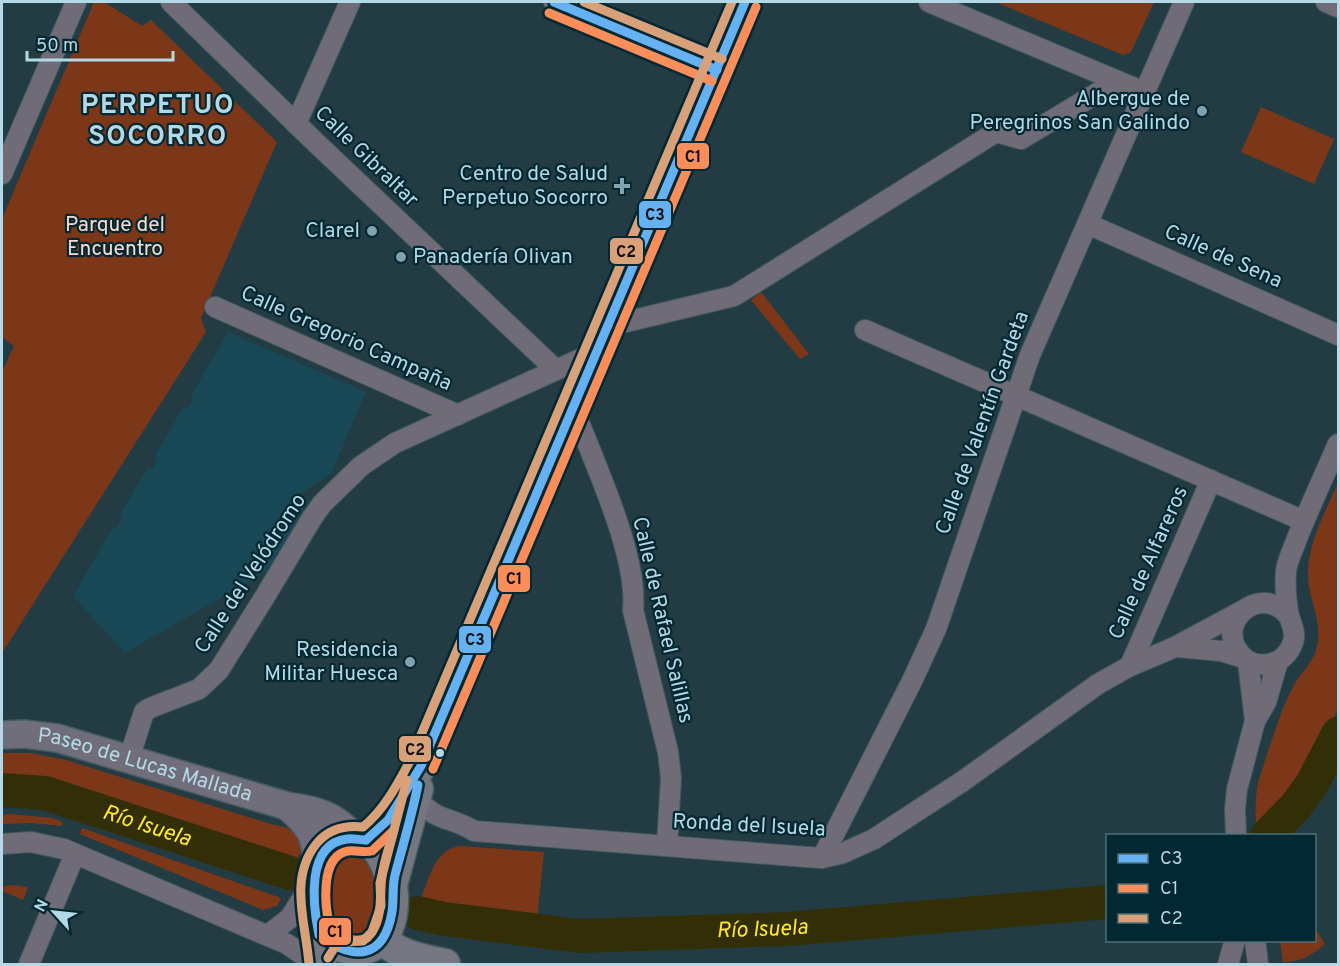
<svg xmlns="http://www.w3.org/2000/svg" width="1340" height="966" viewBox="0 0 1340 966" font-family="Overpass,sans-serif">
<rect width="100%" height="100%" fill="#233c43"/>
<polygon fill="#184755" points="228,332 366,392 331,474 296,496 305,514 276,566 125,653 73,596 113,527 116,528 122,518 119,516 148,467 152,469 158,459 155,456 183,407 187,409 193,399 190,397"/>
<g fill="#7c3718">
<polygon points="94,2 104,2 142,26 151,20 277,142 201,318 206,332 2,653 2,372 14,346 2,337 2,219"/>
<polygon points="995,2 1154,2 1131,52 1123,55"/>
<polygon points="1261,107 1334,139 1314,184 1241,152"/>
<polygon points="761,292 809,354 800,359 751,300"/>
<path d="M 1338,483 L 1338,709 L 1318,751 L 1291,795 L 1264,827 L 1257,831 C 1255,817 1255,804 1257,790 C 1258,778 1264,766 1267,754 C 1275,732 1282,706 1294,685 C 1301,673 1311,664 1316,651 C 1325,620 1306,599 1308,569 C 1310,539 1326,510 1338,483 Z"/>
<path d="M 2,753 L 31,753 L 66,760 L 274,825 C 293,827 307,838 298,858 L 294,858 L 47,780 L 2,777 Z"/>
<polygon points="9,814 53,818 63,822 62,826 31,823 2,824 2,815"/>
<polygon points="82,828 281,898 277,906 263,910 80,834"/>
<path d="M 459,846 L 544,852 L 537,919 L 419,904 C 428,882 433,851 459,846 Z"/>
<path d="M 354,855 C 380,860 382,914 368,931 C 366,933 363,935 360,937 L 340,932 C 328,912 320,857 354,855 Z"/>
<polygon points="12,885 28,887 23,900 2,891 2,887"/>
<path d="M 1315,928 L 1325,944 C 1312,955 1301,962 1283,962 L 1280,941 L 1314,940 Z"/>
</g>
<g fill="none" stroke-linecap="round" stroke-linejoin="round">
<g stroke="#322f08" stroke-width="34">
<path id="s1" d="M 2,790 L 45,793 L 290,873"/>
<polyline points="1267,836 1296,806 1312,784 1338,734"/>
<path id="s2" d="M 418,913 L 444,919 L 580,936 L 787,929 L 1108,902"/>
</g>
<defs>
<g id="minor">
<polyline points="171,2 313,140 556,370"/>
<polyline points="554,2 717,70"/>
<polyline points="929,2 1144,92"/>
<polyline points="1326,2 1338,7"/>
<polyline points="296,124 350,2"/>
<polyline points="2,174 76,2"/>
<polyline points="1088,224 1338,335"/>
<polyline points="215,307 458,415"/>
<polyline points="609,326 734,296 996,132 1021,139 1117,81"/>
<polyline points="865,330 1304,521"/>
<path d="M 571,413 L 581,427 C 600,476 638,559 633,610 L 668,752 L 671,778 L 667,845"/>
<path d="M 1288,615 C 1259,582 1213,624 1241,655 C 1255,671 1282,666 1291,647 C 1298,634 1291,625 1288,612 C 1286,600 1285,584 1286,571 C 1287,561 1293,550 1296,541 C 1309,508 1324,476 1338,444"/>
<polyline points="1178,647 1221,651 1244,658"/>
<polyline points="1248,661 1255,721"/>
<polyline points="1130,666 1211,480"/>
<polyline points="129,759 144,712 150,708 199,689 219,670 264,598 312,518 322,504 361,466 395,443 598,351"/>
<path d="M 416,797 C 436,823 451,816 474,831 L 807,857 L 822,858 L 843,853 L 874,839 L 963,781 L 1098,684 L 1130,666 L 1175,647 L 1242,611"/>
<polyline points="1236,836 1235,809 1237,789 1255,721 1266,702 1278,661"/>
<polyline points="2,844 31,842 64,849 287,944 316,964"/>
<polyline points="822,858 912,681 936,629 1030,355 1184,2"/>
<polyline points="268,935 290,918 310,886"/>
<polyline points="1255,940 1258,964"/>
<polyline points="29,964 75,854"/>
<polyline points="1228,964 1235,940"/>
</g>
<g id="secondary">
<path id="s3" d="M 2,735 L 24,734 L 57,738 L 287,806 C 317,810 335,815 355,838"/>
<path d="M 287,806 C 311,827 317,836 316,868"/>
</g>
<g id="primary">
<polyline points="366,840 388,820 421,766 609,326 745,2"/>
<polyline points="392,885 418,789"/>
<path d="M 319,935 C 361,966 395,946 393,896 C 392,877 384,849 365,840 C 344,830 322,850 316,869 C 305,899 321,933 321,964"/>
<path d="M 382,939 C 400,956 421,959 445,964"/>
</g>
</defs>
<use href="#minor" stroke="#425a61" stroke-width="22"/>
<use href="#secondary" stroke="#425a61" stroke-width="30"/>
<use href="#primary" stroke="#425a61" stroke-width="33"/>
<use href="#minor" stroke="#706c77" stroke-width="20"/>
<use href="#secondary" stroke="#706e7a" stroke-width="27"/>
<use href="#primary" stroke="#75767f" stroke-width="30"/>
<defs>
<g id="bus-1">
<polyline points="554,2 717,70"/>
<polyline points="366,840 388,820 421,766 745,2"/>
<path d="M 366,840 C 360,840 353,838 347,839 C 305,844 313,906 319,935 C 353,961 384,960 392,912 C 394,899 392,887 395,875 C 403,845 412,815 418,785"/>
</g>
<g id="bus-2">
<polyline points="549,13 712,81"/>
<polyline points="433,769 756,7"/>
<path d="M 394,830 C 390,845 384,860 382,876 C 379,898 384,921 367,938 C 353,944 341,937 330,928 C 325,908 319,856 348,851 C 356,850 364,853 372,851 Z"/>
</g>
<g id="bus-3">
<polyline points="584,2 722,59"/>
<path d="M 328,958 C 340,937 342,943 363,941 L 372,932 L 381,906 L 380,883 L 407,780"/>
<path d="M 309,964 C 306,924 288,878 317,843 C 329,829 345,825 363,827 C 384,810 397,785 410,761 L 732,2"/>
</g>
</defs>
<use href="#bus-1" stroke="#042832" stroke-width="14"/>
<use href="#bus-2" stroke="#042832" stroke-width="14"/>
<use href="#bus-3" stroke="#042832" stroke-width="14"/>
<use href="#bus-1" stroke="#66b1f2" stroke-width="9"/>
<use href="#bus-2" stroke="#fa8e5a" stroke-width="9"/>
<use href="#bus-3" stroke="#d9a179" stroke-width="9"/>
</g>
<g fill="#81a2ae" stroke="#042832" stroke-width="2">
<circle cx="1202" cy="111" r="6"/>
<path d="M619 177h6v6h6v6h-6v6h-6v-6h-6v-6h6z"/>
<circle cx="372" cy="231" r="6"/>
<circle cx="401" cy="257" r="6"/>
<circle cx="410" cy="662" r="6"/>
</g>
<circle fill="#b3d9e7" stroke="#042832" stroke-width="2" cx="440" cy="753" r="5"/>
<g text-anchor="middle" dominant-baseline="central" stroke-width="4.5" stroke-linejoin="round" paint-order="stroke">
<g font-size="21" fill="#b3d9e7" stroke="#042832" text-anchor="end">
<text x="1190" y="99">Albergue de<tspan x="1190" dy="24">Peregrinos San Galindo</tspan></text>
<text x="608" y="174">Centro de Salud<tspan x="608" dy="24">Perpetuo Socorro</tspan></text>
<text x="360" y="231">Clarel</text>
<text x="413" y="257" text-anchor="start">Panadería Olivan</text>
<text x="398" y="650">Residencia<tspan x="398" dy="24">Militar Huesca</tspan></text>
</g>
<g font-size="21" fill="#b3d9e7" stroke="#042832">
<text transform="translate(366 157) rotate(44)">Calle Gibraltar</text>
<text transform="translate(1223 257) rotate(24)">Calle de Sena</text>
<text transform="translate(346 339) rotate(24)">Calle Gregorio Campaña</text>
<text transform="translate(983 423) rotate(-70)">Calle de Valentín Gardeta</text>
<text transform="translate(1149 563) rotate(-66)">Calle de Alfareros</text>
<text transform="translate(251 574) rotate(-57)">Calle del Velódromo</text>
<text transform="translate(662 620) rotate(77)">Calle de Rafael Salillas</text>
<text stroke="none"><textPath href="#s3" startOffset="147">Paseo de Lucas Mallada</textPath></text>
<text transform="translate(749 826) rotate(3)">Ronda del Isuela</text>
</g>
<g font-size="21" fill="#f8dbd0" stroke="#042832">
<text x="115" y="225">Parque del<tspan x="115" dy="24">Encuentro</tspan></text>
</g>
<g font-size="22" font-style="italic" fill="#ffe733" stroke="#042832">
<text stroke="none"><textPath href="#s1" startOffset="150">Río Isuela</textPath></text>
<text stroke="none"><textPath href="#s2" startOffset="346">Río Isuela</textPath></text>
</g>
<g font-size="27" font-weight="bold" letter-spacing="1.5" fill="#b3d9e7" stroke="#042832">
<text x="158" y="106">PERPETUO<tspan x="158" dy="31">SOCORRO</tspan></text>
</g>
</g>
<g stroke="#042832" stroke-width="2">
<rect x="676" y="142" width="34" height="28" rx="6" fill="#fa8e5a"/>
<rect x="638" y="200" width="34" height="29" rx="6" fill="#66b1f2"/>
<rect x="609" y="237" width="35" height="28" rx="6" fill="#d9a179"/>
<rect x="497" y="564" width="34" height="29" rx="6" fill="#fa8e5a"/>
<rect x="458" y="625" width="34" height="29" rx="6" fill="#66b1f2"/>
<rect x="398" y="735" width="34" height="28" rx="6" fill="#d9a179"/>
<rect x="318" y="917" width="34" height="29" rx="6" fill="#fa8e5a"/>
</g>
<g font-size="16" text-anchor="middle" font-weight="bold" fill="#111">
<text x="693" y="162">C1</text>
<text x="655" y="220">C3</text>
<text x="626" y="257">C2</text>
<text x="514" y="584">C1</text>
<text x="475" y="645">C3</text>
<text x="415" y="755">C2</text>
<text x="335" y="937">C1</text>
</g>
<rect width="1340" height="966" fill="none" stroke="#b3d9e7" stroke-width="6"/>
<rect x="1106" y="834" width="210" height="108" fill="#042832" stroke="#4a6f7a" stroke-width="1.5"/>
<rect x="1118" y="854" width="30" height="9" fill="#66b1f2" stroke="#4a6f7a" stroke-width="1.5"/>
<text x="1160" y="864" font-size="18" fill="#b3d9e7">C3</text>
<rect x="1118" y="884" width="30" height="9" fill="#fa8e5a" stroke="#4a6f7a" stroke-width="1.5"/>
<text x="1160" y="894" font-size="18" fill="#b3d9e7">C1</text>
<rect x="1118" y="914" width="30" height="9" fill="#d9a179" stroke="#4a6f7a" stroke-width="1.5"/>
<text x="1160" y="924" font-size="18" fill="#b3d9e7">C2</text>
<g transform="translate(54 912) rotate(297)" stroke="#042832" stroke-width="4.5" paint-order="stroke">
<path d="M0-4.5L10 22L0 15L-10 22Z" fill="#b3d9e7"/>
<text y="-9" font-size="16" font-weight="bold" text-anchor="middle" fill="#b3d9e7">N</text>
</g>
<path d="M27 51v9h146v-9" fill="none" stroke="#b3d9e7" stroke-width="3"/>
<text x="36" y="51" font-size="18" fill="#b3d9e7" stroke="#042832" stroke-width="4.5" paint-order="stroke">50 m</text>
</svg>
